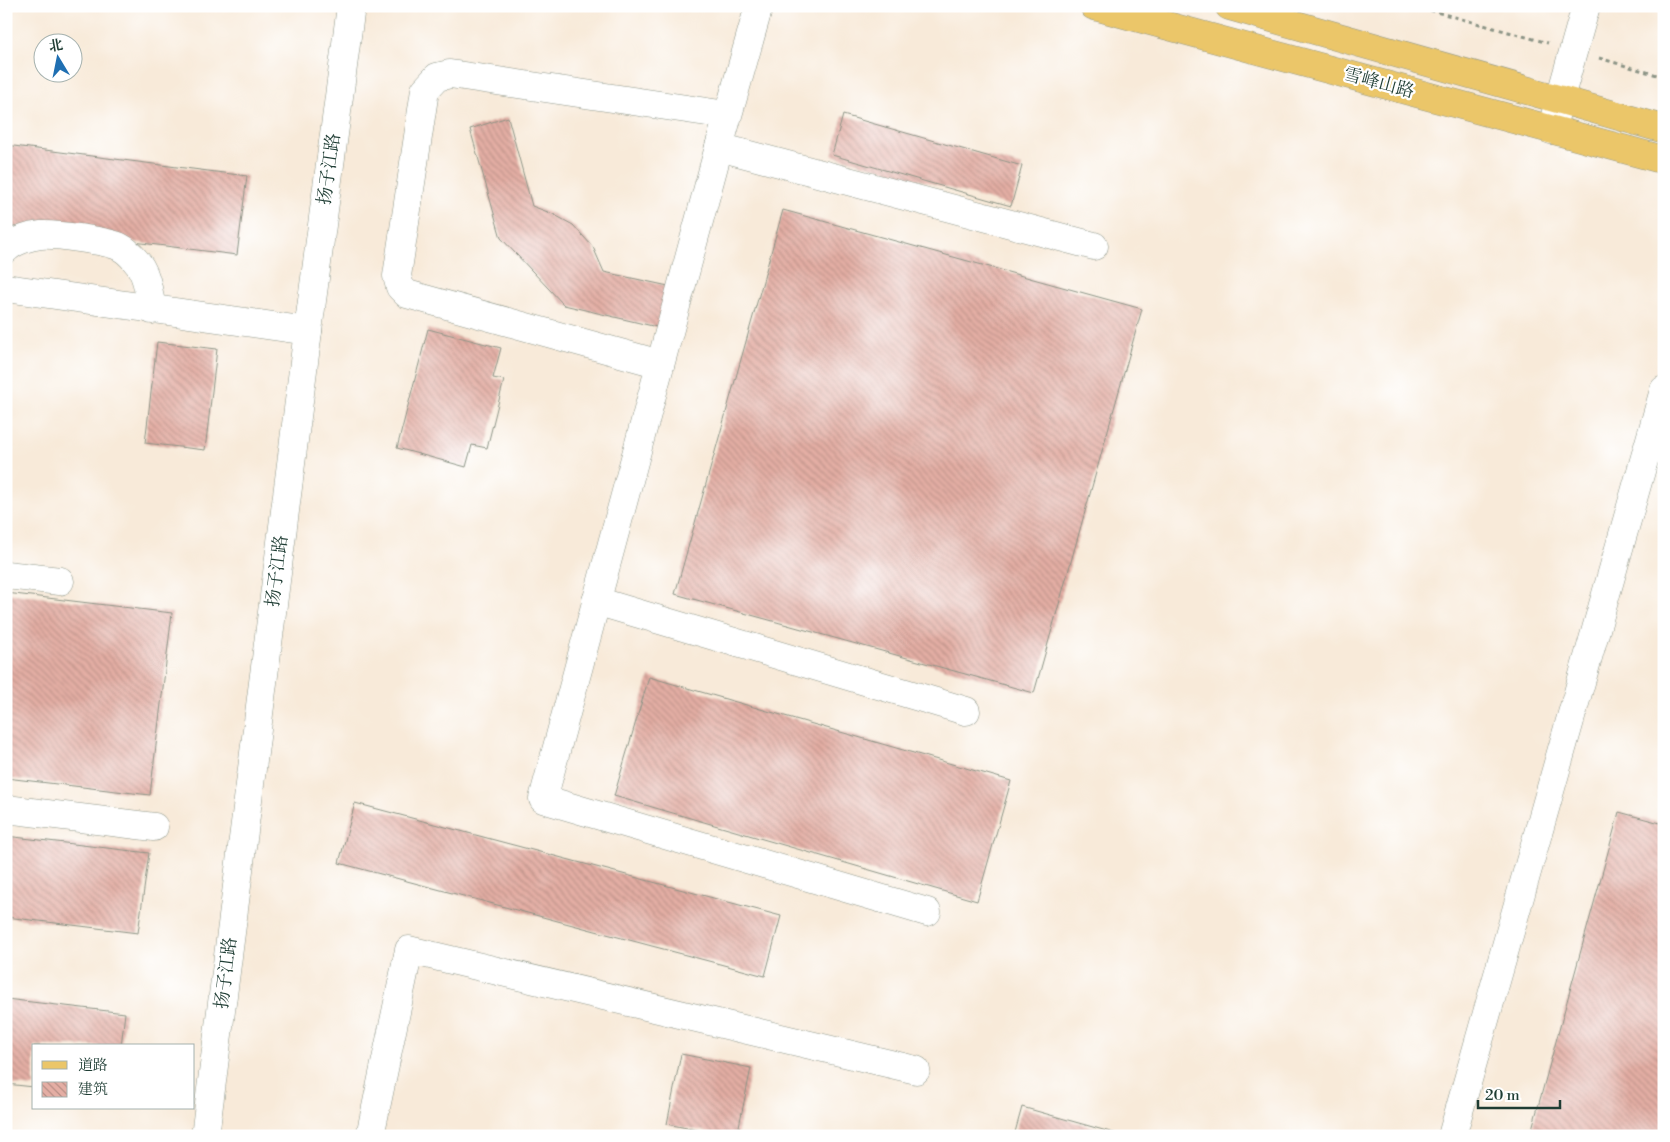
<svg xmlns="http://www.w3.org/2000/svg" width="1670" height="1142" viewBox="0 0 1670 1142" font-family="'Libre Bodoni','Noto Serif SC',serif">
<defs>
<pattern id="building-back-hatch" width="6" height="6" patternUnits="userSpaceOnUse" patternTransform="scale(1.25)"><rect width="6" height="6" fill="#e4aea4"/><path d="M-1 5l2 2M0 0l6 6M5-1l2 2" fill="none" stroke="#b88f86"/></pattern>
</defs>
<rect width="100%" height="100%" fill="#fff"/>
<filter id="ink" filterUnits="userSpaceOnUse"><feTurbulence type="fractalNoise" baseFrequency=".02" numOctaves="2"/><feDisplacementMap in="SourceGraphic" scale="10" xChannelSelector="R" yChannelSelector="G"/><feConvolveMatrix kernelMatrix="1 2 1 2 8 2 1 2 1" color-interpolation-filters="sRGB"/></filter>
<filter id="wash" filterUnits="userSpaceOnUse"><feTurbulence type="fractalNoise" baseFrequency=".0096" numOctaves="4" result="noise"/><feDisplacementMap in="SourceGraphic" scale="20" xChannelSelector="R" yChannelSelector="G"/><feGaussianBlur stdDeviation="1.12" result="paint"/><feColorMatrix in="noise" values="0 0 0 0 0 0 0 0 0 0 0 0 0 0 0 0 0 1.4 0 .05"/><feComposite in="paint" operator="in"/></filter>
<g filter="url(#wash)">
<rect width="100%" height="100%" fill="#f8ead9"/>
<g id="blocks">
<g fill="url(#building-back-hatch)">
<polygon points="843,115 1022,166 1011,206 832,155"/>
<polygon points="508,117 532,206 553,214 573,225 593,247 604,272 673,287 661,328 564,305 501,238 470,129"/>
<polygon points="6,145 247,176 237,255 6,226"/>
<polygon points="783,210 1142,309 1034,693 675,594"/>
<polygon points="428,329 501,348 493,378 504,380 487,448 472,445 466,467 397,448"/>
<polygon points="157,342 217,349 205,450 145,443"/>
<polygon points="6,593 172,613 150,795 6,778"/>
<polygon points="649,677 1011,781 977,901 614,796"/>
<polygon points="355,803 781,916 765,976 339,863"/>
<polygon points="1619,812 1664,824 1664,1136 1530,1136"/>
<polygon points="6,836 149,853 138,933 6,917"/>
<polygon points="6,999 125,1013 121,1046 34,1046 34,1087 6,1084"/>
<polygon points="681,1054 751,1068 737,1136 727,1136 667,1124"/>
<polygon points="1022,1107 1121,1135 1121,1136 1014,1136"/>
</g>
</g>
</g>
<g filter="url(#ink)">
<use href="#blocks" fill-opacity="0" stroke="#8c9486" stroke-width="1"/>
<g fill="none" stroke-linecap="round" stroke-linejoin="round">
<defs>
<g id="minor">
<polyline points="759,6 719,147 543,799 927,912"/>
<polyline points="1551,130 1586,6"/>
<polyline points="719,147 1094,246"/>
<path d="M 6,249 C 14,241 30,236 41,235 C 55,234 109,241 120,247 C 126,250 131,255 135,260 C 147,272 149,293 152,310"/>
<polyline points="6,288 308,331"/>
<polyline points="660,364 407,294 400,287 397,276 425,90 437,77 450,74 727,115"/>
<polyline points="6,575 60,581"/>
<polyline points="596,601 966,711"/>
<polyline points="6,809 154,827"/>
<polyline points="205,1136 308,331 351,6"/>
<polyline points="370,1136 409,950 916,1070"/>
<polyline points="1452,1136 1664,390"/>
</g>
<g id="major">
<polyline points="1094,6 1664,160"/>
<polyline points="1229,6 1664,129"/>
</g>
</defs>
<use href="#minor" stroke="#8c9486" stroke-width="29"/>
<use href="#major" stroke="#8c9486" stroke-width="29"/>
<g stroke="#8c9486" stroke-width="3" stroke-dasharray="4 4" stroke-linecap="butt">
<polyline points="1415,6 1548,43"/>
<polyline points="1599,58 1664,77"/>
</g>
<use href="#minor" stroke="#fff" stroke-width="28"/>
<use href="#major" stroke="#ebc669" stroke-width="28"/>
</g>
</g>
<g text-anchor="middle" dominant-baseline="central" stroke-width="4.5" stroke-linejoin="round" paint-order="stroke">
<g font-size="18" fill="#1f3d34" stroke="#fff">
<text transform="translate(1379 83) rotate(15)">雪峰山路</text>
<text transform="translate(329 169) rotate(-82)">扬子江路</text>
<text transform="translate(277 571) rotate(-83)">扬子江路</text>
<text transform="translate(226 973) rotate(-83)">扬子江路</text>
</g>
</g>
<rect width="1670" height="1142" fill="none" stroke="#fff" stroke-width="25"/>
<rect x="32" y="1044" width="162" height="65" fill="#ffffff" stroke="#a5b1ae"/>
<rect x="42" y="1061" width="25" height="8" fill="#ebc669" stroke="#a5b1ae"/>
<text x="78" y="1070" font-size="15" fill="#1f3d34">道路</text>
<rect x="42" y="1082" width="25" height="15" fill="url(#building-back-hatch)" stroke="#a5b1ae"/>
<text x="78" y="1094" font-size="15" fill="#1f3d34">建筑</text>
<g transform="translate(58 58) rotate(350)"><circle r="24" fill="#ffffff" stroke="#a5b1ae"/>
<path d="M0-4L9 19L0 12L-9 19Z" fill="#1f6fb2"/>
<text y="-8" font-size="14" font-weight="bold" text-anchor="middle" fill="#1f3d34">北</text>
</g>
<path d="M1478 1100v8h82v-8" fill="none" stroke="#1f3d34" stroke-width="2.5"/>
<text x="1485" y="1100" font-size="15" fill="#1f3d34" stroke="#ffffff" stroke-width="4" paint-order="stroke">20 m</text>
</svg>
